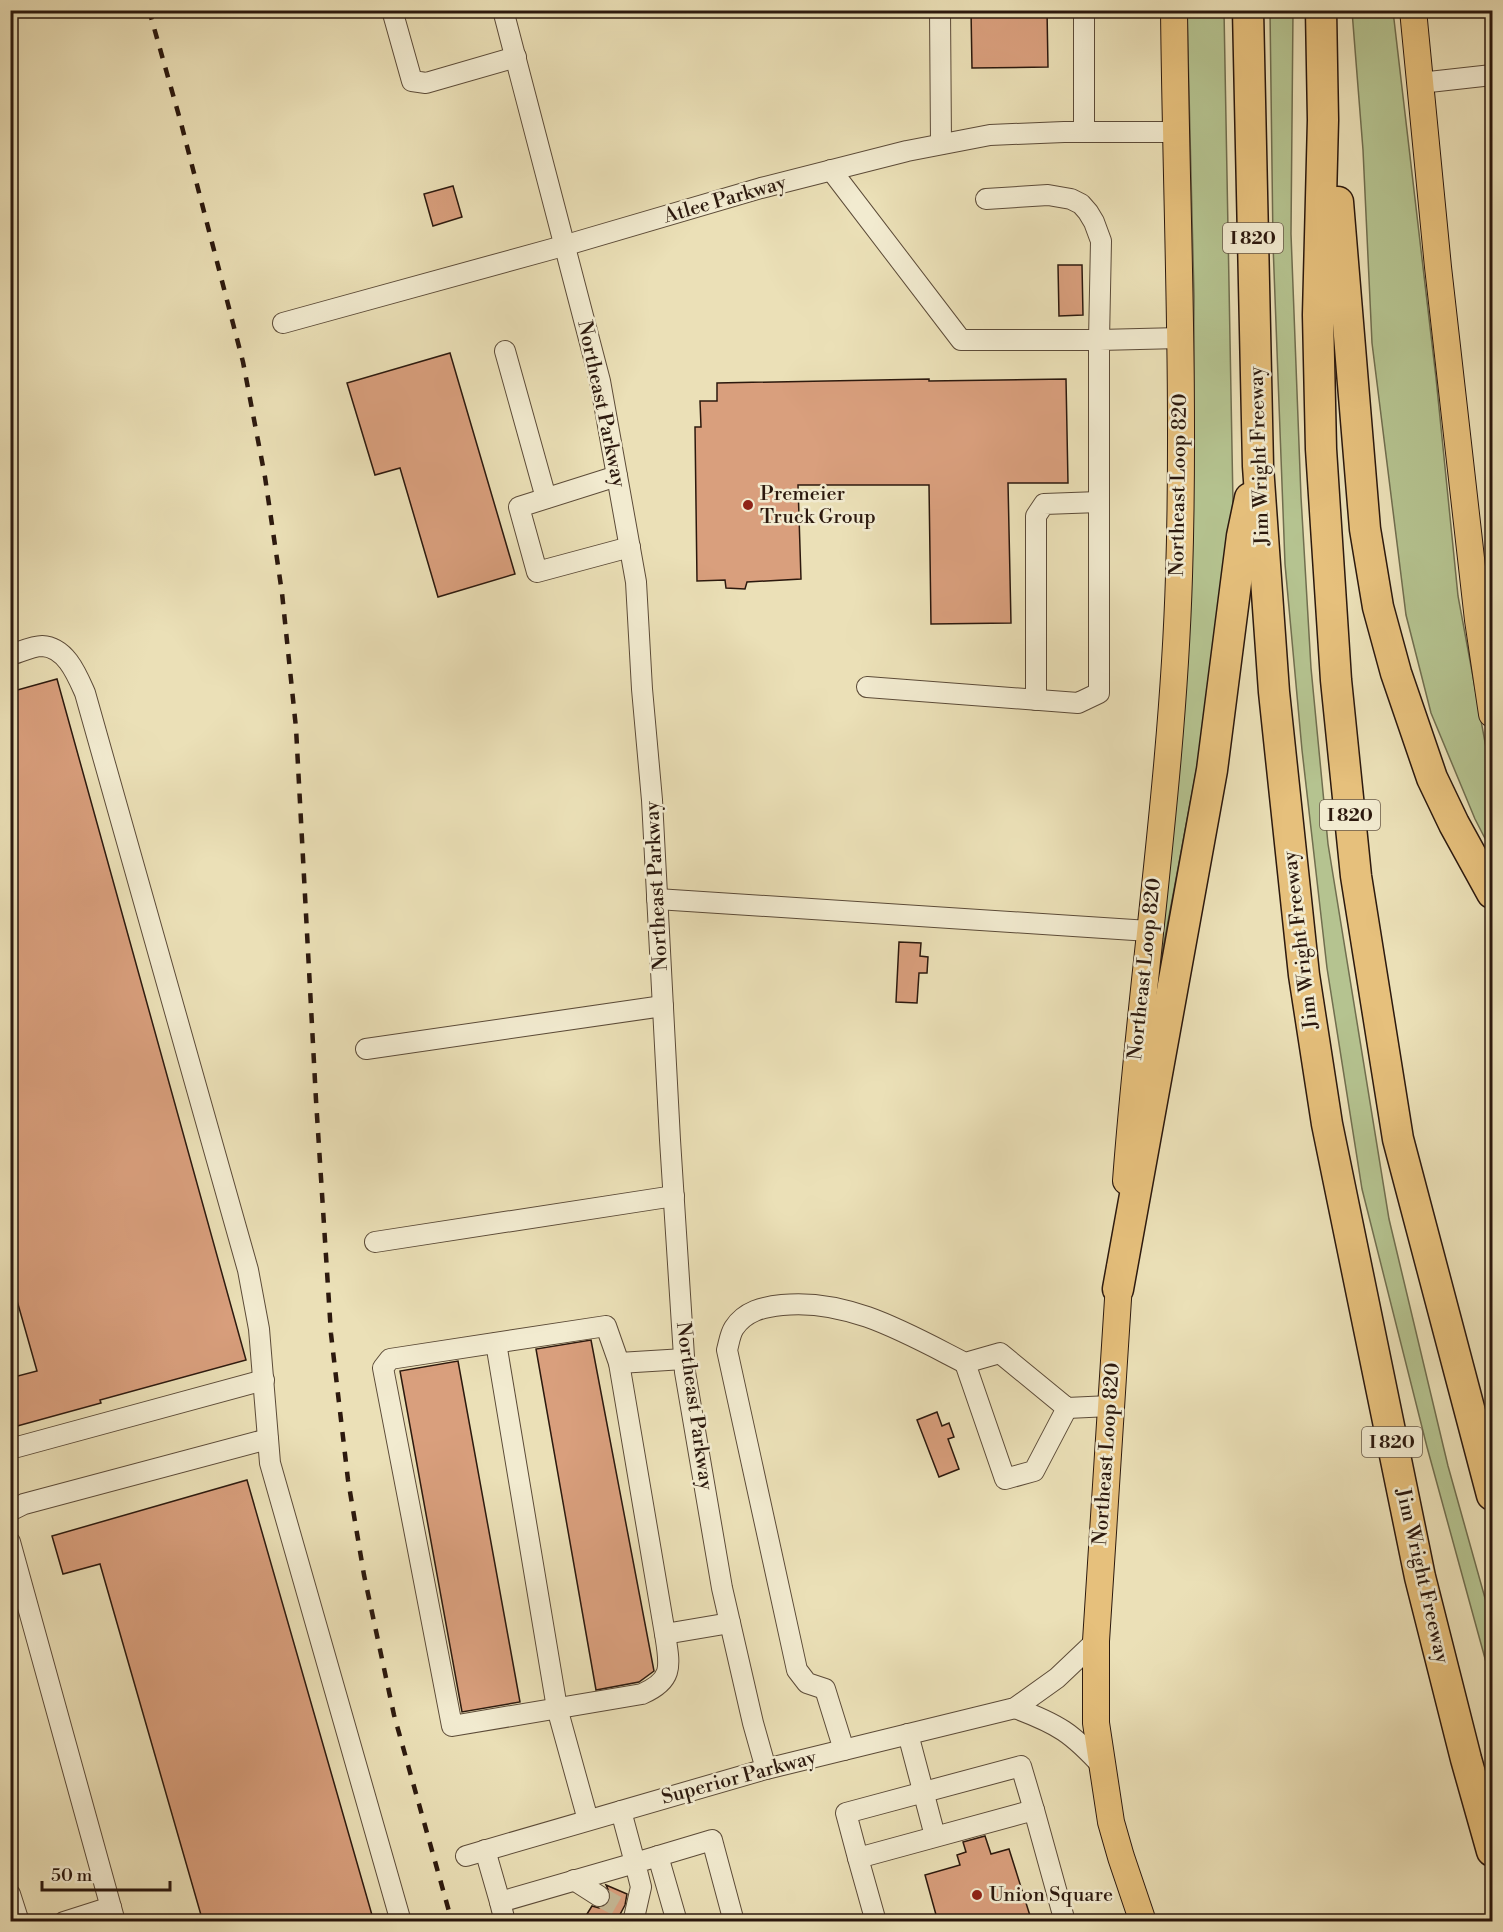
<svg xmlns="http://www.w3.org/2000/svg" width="1503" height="1932" viewBox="0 0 1503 1932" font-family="'Libre Bodoni',serif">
<rect width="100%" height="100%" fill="#ebe0b7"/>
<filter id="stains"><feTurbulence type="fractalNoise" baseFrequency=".00333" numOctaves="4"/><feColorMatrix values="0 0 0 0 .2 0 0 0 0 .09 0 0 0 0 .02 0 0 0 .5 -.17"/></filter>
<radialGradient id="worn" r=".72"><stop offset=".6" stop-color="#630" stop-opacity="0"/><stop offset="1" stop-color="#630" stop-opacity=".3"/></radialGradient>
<g fill="#b5c390" stroke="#706e4f" stroke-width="1.5">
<polygon points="1187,11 1224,11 1233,503 1206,719 1154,996 1193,507 1194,296"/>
<polygon points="1270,11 1293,11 1291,234 1301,497 1311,668 1328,844 1389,1219 1448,1466 1492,1623 1492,1684 1427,1447 1362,1189 1327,968 1302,750 1285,564 1273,244"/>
<polygon points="1352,11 1393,11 1436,378 1458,596 1492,780 1492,852 1475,819 1431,713 1406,615 1372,343 1363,150"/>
</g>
<g fill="#d99f7d" stroke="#2c190e" stroke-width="1.5">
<polygon points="971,10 1047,10 1048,67 972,68"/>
<polygon points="453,186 462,217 433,226 424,194"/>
<polygon points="1058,265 1082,265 1083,315 1059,316"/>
<polygon points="450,353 515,574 438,597 400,468 375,475 347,383"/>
<polygon points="929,379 929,381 1066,379 1068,483 1008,483 1011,623 931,624 929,485 798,485 801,579 747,582 745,589 726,588 725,580 697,581 695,427 701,427 700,401 717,401 717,383"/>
<polygon points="57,679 246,1360 100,1400 101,1403 10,1428 10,1378 37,1371 10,1276 10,692"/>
<polygon points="899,942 921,943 920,956 928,957 927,973 919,973 917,1003 896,1002"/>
<polygon points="591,1340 654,1671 639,1682 596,1690 536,1349"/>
<polygon points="458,1361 520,1702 462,1712 400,1371"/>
<polygon points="937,1412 942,1426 949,1423 954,1437 948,1439 959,1469 939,1477 917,1420"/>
<polygon points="247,1480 374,1922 203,1922 100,1564 63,1574 52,1536"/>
<polygon points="985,1836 991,1854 1009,1849 1032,1922 938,1922 925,1875 960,1865 957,1855 966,1852 963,1842"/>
<polygon points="606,1885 627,1894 625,1905 616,1922 582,1922 592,1906 599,1908 609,1903 611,1896"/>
</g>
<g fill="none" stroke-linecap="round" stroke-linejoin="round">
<polyline stroke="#c5b895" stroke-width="20" stroke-dasharray="20 10" stroke-linecap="butt" points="599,1896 622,1909"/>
<defs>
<g id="minor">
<polyline points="392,10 412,81 426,83 516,57"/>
<polyline points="503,10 600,381 636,582 642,689 652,800 670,1140 685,1372 722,1588 753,1723 766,1769"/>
<polyline points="940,10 941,144"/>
<polyline points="1084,10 1084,132"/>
<polyline points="1420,83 1492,75"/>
<polyline points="831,170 961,340 1099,340 1101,241 1094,222 1088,212 1081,204 1071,199 1048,195 986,199"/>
<polyline points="283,323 563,246 761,188 907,151 990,135 1064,132 1175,132"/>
<polyline points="505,351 546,498"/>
<polyline points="617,476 519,507 537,572 630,547"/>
<path d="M 10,655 C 20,652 33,646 42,646 C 66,647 77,675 85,693 L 248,1270 L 259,1329 L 270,1463 L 401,1922"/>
<polyline points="867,687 1078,703 1099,693 1099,340 1180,338"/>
<polyline points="1036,700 1036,516 1044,504 1099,502"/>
<polyline points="657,899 1149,931"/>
<polyline points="366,1049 663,1006"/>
<polyline points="375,1242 674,1196"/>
<path d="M 606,1326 L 619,1363 L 665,1634 C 670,1666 674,1680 642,1694 L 452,1726 L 383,1368 L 390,1359 Z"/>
<polyline points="496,1343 557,1708 588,1820"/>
<polyline points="619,1363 684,1359"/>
<polyline points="965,1363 1005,1479 1034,1471 1067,1408"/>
<polyline points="10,1449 264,1380"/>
<polyline points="10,1511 24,1504 268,1439"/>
<polyline points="10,1542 115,1922"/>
<polyline points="665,1634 730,1623"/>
<path d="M 1015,1708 C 1058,1724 1072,1733 1103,1767"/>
<polyline points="908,1734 935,1836"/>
<path d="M 844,1750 L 825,1689 L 807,1683 L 797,1670 L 727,1350 C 729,1343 730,1334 734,1328 C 745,1311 763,1307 782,1305 C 848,1298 908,1334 965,1363 L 1000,1353 L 1067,1408 L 1110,1406"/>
<polyline points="485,1850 500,1902 635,1863 621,1811"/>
<polyline points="466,1856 766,1769 1015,1708 1057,1678 1096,1641"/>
<polyline points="658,1856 677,1922"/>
<polyline points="858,1858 846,1813 1021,1766 1034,1810"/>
<polyline points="574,1880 599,1896"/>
<polyline points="10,1894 19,1922"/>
<polyline points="500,1902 505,1922"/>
<polyline points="634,1918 641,1887 635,1863 712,1840 734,1922"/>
<polyline points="64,1922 111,1907"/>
<polyline points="876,1922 858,1858 1034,1810 1065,1922"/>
</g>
<g id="major">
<polyline points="1413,10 1438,267 1478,620 1492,714"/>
<path d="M 1126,1181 C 1141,979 1173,778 1179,576 C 1185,388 1176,199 1174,10"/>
<polyline points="1120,1268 1096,1641 1096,1723 1111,1822 1121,1857 1143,1922"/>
</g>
<g id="highway">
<polyline points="1248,10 1258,466 1274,692 1304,975 1327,1124 1420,1577 1466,1759 1492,1851"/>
<polyline points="1321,10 1323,120 1318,315 1321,449 1336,680 1356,876 1398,1139 1492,1495"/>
<polyline points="1338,202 1365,529 1378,607 1396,673 1432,778 1454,824 1492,893"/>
<polyline points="1118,1289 1212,770 1242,536 1250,498"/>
</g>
</defs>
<use href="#minor" stroke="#5c4b38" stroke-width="22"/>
<use href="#major" stroke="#2c190e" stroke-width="28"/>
<use href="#highway" stroke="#2c190e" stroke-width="33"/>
<use href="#minor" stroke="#f2ebd0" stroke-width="20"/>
<use href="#major" stroke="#e6c07c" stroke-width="26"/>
<use href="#highway" stroke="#e6c07c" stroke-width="30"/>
<polyline stroke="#2c190e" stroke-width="4.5" stroke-dasharray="10 10" stroke-linecap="butt" points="149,10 181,123 243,362 265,477 282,593 296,728 316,1100 331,1334 348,1480 364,1575 394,1715 452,1922"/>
</g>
<g fill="#8f2418" stroke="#f2ebd0" stroke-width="2">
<circle cx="748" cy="505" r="6"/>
<circle cx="977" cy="1895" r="6"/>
</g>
<g text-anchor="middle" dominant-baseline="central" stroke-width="5" stroke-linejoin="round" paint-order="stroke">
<g fill="#f2ebd0" stroke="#675848" stroke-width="1.5">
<rect x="1223" y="223" width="60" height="30" rx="4.5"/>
<rect x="1320" y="800" width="60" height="30" rx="4.5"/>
<rect x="1362" y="1427" width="60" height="30" rx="4.5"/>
</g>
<g font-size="18" font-weight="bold" fill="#2c190e">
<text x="1253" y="238">I 820</text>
<text x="1350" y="815">I 820</text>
<text x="1392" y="1442">I 820</text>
</g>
<g font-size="20" fill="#2c190e" stroke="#f2ebd0">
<text transform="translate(725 200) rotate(-16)">Atlee Parkway</text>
<text transform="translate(601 404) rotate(78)">Northeast Parkway</text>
<text transform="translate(1260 456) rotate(-92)">Jim Wright Freeway</text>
<text transform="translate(1179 485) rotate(-89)">Northeast Loop 820</text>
<text transform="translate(657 886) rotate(-93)">Northeast Parkway</text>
<text transform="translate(1301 940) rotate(-97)">Jim Wright Freeway</text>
<text transform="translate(1145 969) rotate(-84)">Northeast Loop 820</text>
<text transform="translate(694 1406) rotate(82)">Northeast Parkway</text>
<text transform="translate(1107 1454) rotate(-86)">Northeast Loop 820</text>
<text transform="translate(1422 1576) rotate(77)">Jim Wright Freeway</text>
<text transform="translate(739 1778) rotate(-15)">Superior Parkway</text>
</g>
<g font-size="20" fill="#2c190e" stroke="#f2ebd0" text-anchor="start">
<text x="760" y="494">Premeier<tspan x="760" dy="23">Truck Group</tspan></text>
<text x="989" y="1895">Union Square</text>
</g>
</g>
<rect width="1503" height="1932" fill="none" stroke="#ebe0b7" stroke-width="36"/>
<rect x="12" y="12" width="1479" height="1908" fill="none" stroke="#2c190e" stroke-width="3"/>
<rect x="18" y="18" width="1467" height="1896" fill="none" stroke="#2c190e" stroke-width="1.5"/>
<path d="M42 1881v9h128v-9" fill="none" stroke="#2c190e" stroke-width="3"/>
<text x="51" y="1881" font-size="18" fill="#2c190e" stroke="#f2ebd0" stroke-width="4.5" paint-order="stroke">50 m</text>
<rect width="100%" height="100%" filter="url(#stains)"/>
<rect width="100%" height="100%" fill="url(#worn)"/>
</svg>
